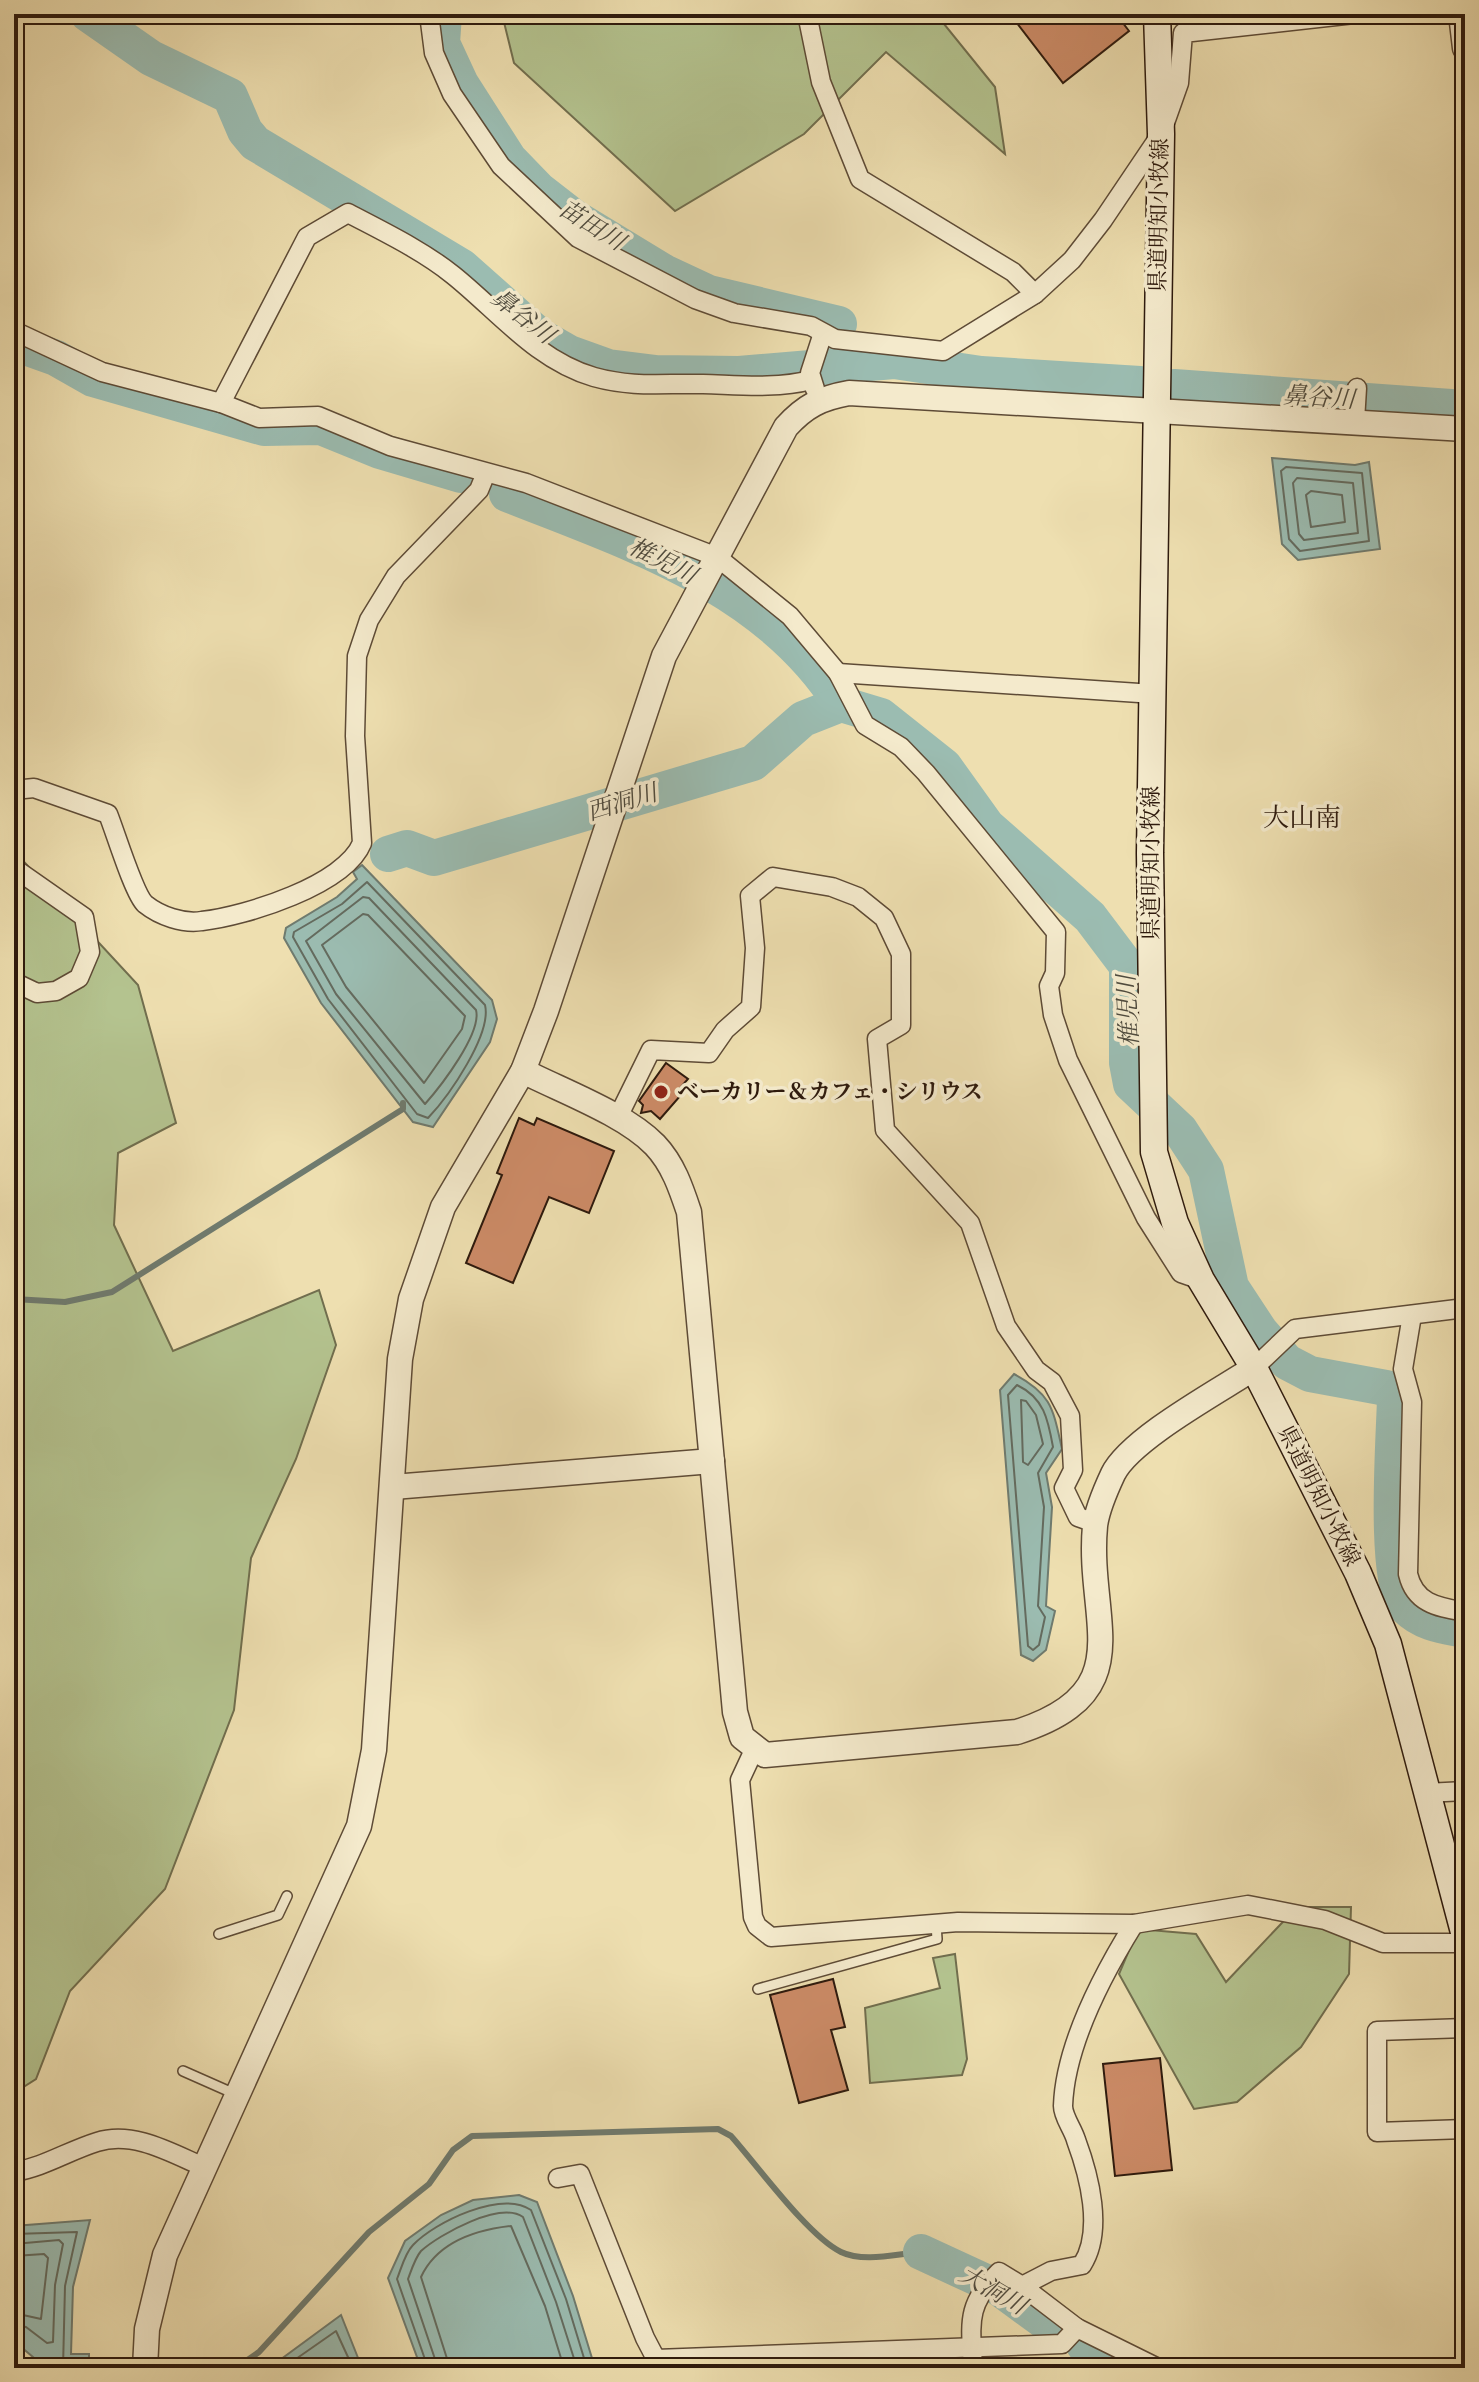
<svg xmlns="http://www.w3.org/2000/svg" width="1479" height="2382" viewBox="0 0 1479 2382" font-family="Alegreya,'Noto Serif JP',serif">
<rect width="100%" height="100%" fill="#eedfb0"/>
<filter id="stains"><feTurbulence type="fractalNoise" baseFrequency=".0025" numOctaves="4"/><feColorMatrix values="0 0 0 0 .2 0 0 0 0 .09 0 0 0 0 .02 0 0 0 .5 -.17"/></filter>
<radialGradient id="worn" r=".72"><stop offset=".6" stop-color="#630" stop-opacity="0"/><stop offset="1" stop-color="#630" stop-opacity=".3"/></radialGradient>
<g fill="#b4c38f" stroke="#716e4e" stroke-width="2">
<polygon points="502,14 936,14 995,87 1005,154 886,52 804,134 675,211 514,63"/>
<polygon points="14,851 138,985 176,1123 118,1153 114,1225 173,1351 319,1290 336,1345 296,1459 251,1558 234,1710 165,1889 70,1991 36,2079 14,2093"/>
<polygon points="1297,1907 1351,1907 1349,1974 1301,2047 1237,2102 1194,2109 1119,1974 1138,1929 1196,1934 1226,1982"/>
<polygon points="955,1954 967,2059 962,2075 870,2083 865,2008 940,1988 933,1958"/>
</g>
<g fill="#9bbcb1" stroke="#6f7b6f" stroke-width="2">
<polygon points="1272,458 1355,465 1369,462 1380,549 1298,560 1282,544"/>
<polygon points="362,865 492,1000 497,1019 490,1042 433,1127 413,1122 321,1003 284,938 286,928 337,897 357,879 353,872"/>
<path d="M 1014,1374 C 1052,1394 1053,1409 1062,1449 L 1046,1473 L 1052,1507 L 1046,1606 L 1055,1611 L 1046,1650 L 1033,1661 L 1021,1655 L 1000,1390 Z"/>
<polygon points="519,2195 537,2202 573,2296 595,2368 421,2368 388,2278 405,2241 441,2215 473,2200"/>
<polygon points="90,2220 73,2287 71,2354 89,2354 89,2361 71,2361 70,2368 46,2368 14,2341 14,2226"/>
<polygon points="341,2315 362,2368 269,2368"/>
</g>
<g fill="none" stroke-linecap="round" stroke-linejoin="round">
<g stroke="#646b5f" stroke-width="2">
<polygon points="1286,467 1362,473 1369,541 1300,551 1289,539 1281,471"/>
<polygon points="1297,478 1353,483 1358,533 1304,540 1299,534 1293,483"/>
<polygon points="1311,491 1342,495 1345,522 1311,527 1306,495"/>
<path d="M 367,882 L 485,1005 C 492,1034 449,1096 428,1118 L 417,1114 L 328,999 L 293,937 L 294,932 L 342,904 Z"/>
<path d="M 363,897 L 369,898 L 476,1010 C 482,1033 441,1086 425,1104 L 336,994 L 306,941 Z"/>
<polygon points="363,914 368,915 465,1016 462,1029 424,1083 346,987 322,945"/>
<path d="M 1017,1385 C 1044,1398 1048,1419 1053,1447 L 1038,1473 L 1044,1507 L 1038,1606 L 1045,1617 L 1039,1645 L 1033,1650 L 1028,1646 L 1008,1395 Z"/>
<polygon points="1021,1400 1026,1401 1036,1415 1043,1444 1028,1465 1023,1462"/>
<polyline points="14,2234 77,2232 65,2286 63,2368"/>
<polyline points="14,2244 59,2240 63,2244 55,2285 53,2342 47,2343 26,2327 14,2325"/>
<polyline points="14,2256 44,2254 48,2258 41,2319 14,2313"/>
<polyline points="283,2368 336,2331 353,2368"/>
<path d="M 428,2368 L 397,2279 C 401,2269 405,2253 413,2245 C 435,2222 501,2190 531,2210 L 566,2299 L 587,2368"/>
<path d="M 438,2368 L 408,2279 C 411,2271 415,2258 421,2251 C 440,2234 500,2201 523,2217 L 556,2302 L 577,2368"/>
<path d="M 450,2368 L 421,2277 C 437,2243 475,2230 511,2226 L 545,2306 L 564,2368"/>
</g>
<g stroke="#6f7b6f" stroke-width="6">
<polyline points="14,1299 65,1302 112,1292 403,1109 403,1103"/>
<path d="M 236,2368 L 259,2352 L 369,2232 L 429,2184 L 453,2150 L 472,2136 L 718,2129 L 731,2136 C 757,2165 808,2236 841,2252 C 864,2263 896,2254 921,2252"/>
</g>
<g stroke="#9bbcb1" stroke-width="36">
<polyline points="88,14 151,58 230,96 245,131 255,143 462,267 541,337 569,353 608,367 656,373 739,374 894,361 981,374 1140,384"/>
<polyline points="444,14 442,43 461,84 509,159 539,190 575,218 664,272 709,293 839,324"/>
<polyline points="14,343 56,358 93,379 264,428 321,427 380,451 461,475"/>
<polyline points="1174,387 1465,408"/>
<path d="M 507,494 C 630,543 767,586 841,704 L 881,716 L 944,766 L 987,826 L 1090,917 L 1127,966 L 1127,1063 L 1131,1084 L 1180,1130 L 1206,1170 L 1231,1287 L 1260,1331 L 1287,1362 L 1310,1374 L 1386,1388 L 1395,1399 C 1394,1438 1383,1584 1407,1608 C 1423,1624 1445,1626 1465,1630"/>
<polyline points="388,854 407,848 434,858 753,763 803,719 841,704"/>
<polyline points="921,2252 999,2288 1062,2334"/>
<polyline points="1084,2345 1132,2368"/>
</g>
</g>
<g fill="#cc8b67" stroke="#2e1a0d" stroke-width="2">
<polygon points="1010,14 1116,14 1129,31 1063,83"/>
<polygon points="666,1063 688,1079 680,1088 681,1095 660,1119 651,1111 641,1113 643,1105 639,1101"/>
<polygon points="519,1118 534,1125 537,1118 614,1151 589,1213 549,1197 513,1283 466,1263 502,1175 497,1173"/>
<polygon points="833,1979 845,2027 831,2030 848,2090 799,2103 770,1995"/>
<polygon points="1160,2058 1172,2170 1115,2176 1103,2064"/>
</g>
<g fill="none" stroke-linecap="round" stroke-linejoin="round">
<defs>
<g id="service">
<polyline points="219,1934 278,1915 287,1896"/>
<polyline points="758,1989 937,1939 936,1924"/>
<polyline points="183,2071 235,2094"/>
</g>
<g id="minor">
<polyline points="429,14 434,53 452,94 501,166 578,238 695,299 734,313 811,326 835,339 943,351 1035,294 1072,260 1103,220 1161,134 1179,83 1183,33 1354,14"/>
<polyline points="807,14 821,82 860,179 1013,272 1035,294"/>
<polyline points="14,331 102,372 221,403 259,418 318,416 390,446 526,483 717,557 790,616 838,673 865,725 901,747 926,773 1056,932 1055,973 1049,986 1053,1015 1068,1060 1146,1218 1181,1273 1201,1280"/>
<polyline points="815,389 810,373 823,333"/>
<path d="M 221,403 L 307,237 L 348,213 C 382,231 422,250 453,275 C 498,311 536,360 594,377 C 634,388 663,383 703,384 C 739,385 776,389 811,380"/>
<polyline points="1355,421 1357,388"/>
<polyline points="838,673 1154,694"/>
<path d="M 14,790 L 34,788 L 108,814 C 115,831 134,894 145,904 C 160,916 183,924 202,921 C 246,916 345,885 362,843 L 355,736 L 357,656 L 369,620 L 396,576 L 479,490 L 486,473"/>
<polyline points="14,868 84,917 90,952 79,978 56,991 37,993 14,982"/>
<polyline points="617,1119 651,1050 709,1053 725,1030 751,1007 755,948 750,896 773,877 832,887 858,897 884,918 901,954 901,1025 877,1039 885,1130 970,1223 1006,1326 1036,1370 1052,1382 1070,1416 1073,1470 1064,1488 1078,1517 1095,1523"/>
<path d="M 1412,1315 L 1403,1369 L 1412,1402 L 1408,1574 C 1415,1604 1438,1607 1465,1612"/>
<polyline points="1254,1368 1295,1329 1465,1308"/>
<polyline points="754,1750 740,1780 753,1917 757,1926 771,1937 958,1922 1134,1924 1248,1905 1325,1920 1383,1943 1465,1943"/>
<polyline points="1426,1793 1465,1791"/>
<polyline points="1465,2028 1377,2031 1377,2132 1465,2129"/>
<path d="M 14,2172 C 44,2167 68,2151 97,2142 C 134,2130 173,2154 206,2168"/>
<polyline points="558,2178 580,2174 645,2338 656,2359 1062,2344 1077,2328 1158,2368"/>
<path d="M 1077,2328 L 1022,2286 L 1051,2271 L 1082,2265 C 1104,2231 1089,2175 1076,2140 C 1073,2129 1063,2117 1063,2106 C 1065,2045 1103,1974 1134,1924"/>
<path d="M 973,2368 C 971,2324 965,2306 999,2272 L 1022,2286"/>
</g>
<g id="tertiary">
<polyline points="1461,14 1465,48"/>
<path d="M 523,1071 C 562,1091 625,1114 655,1145 C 673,1164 681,1188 689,1212 L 735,1712 L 742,1737 L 765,1755 L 1017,1732 C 1143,1692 1086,1621 1095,1526 C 1097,1509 1106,1489 1113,1474 C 1130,1439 1219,1391 1254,1368"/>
<polyline points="393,1487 712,1461"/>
<path d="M 145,2368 L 147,2329 L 165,2255 L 359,1826 L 374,1750 L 400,1359 L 411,1299 L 443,1207 L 523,1071 L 546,1011 L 664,656 L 786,427 C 805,406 821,398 849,393 L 1465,429"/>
</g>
<polyline id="secondary" points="1157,14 1161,134 1150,853 1154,1152 1175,1223 1201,1280 1254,1368 1358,1573 1388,1644 1465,1936"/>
</defs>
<use href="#service" stroke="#5e4b36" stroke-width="12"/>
<use href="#minor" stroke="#5e4b36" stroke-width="21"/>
<use href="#tertiary" stroke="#5e4b36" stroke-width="27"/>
<use href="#secondary" stroke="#2e1a0d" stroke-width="29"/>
<use href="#service" stroke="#f4eacc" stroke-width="9"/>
<use href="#minor" stroke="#f4eacc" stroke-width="18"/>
<use href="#tertiary" stroke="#f4eacc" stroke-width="24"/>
<use href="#secondary" stroke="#f4eacc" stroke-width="26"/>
</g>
<circle fill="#8f2418" stroke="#f4eacc" stroke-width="3" cx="661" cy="1092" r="8"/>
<g text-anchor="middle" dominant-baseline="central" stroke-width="7" stroke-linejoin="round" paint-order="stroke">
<g font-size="22" fill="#2e1a0d" stroke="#f4eacc">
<text transform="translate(1159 215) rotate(-89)">県道明知小牧線</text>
<text transform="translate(1151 863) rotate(-90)">県道明知小牧線</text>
<text transform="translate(1319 1496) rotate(63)">県道明知小牧線</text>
</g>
<g font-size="22" font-weight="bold" fill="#2e1a0d" stroke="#f4eacc" text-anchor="start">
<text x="677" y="1092">ベーカリー＆カフェ・シリウス</text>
</g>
<g font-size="24" font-style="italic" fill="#4f4b3e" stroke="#f4eacc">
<text transform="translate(592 225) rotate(32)">苗田川</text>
<text transform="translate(523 316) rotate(38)">鼻谷川</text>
<text transform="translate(1319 397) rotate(4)">鼻谷川</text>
<text transform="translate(663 561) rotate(27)">椎児川</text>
<text transform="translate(622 802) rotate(-17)">西洞川</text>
<text transform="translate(1128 1011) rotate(-93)">椎児川</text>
<text transform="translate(993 2290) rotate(30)">大洞川</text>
</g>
<g font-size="26" fill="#2e1a0d" stroke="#f4eacc">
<text x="1302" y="817">大山南</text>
</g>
</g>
<rect width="1479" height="2382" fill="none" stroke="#eedfb0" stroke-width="48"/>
<rect x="16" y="16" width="1447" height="2350" fill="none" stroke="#2e1a0d" stroke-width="4"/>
<rect x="24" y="24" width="1431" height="2334" fill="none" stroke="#2e1a0d" stroke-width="2"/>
<rect width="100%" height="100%" filter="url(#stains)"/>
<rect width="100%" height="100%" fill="url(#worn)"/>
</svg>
